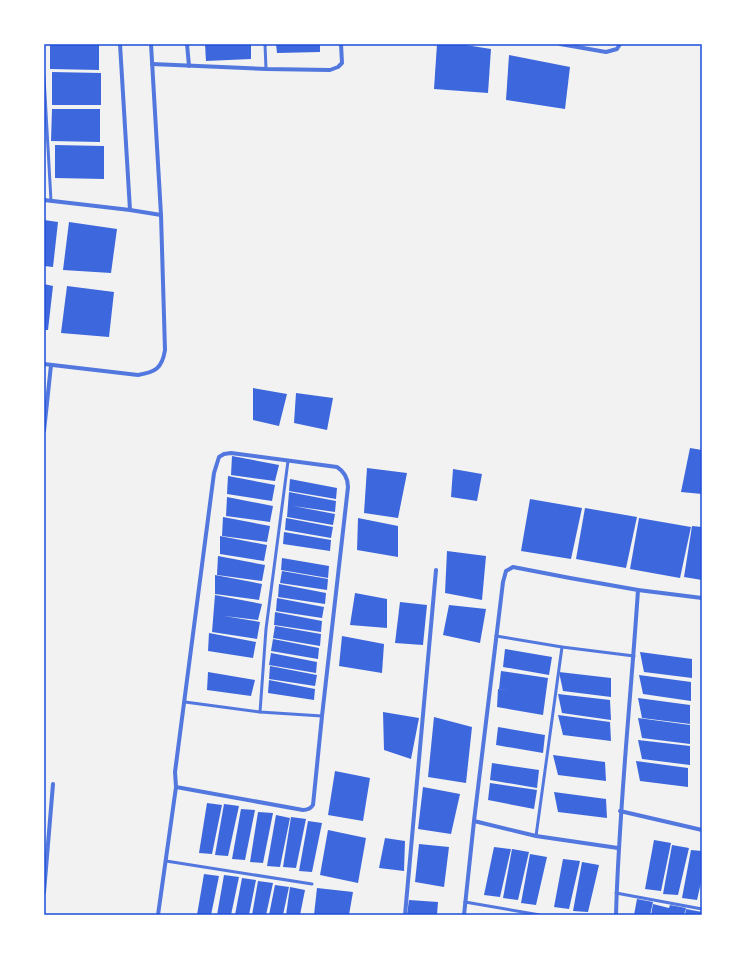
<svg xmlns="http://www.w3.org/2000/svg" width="746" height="959" viewBox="0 0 746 959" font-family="'Fira Sans',sans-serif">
<rect width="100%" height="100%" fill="#f2f2f2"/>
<g fill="#3d67dc">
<polygon points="50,44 99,44 99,70 50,69"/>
<polygon points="205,44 251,44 251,59 206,61"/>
<polygon points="276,44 320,44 320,52 277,53"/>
<polygon points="437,44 459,44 491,49 488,93 434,89"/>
<polygon points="509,55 570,67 565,109 506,100"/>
<polygon points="52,72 101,73 101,105 52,105"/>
<polygon points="52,109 100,109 100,142 51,141"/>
<polygon points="55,145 104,146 104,179 55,178"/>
<polygon points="44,220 58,222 53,267 44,266"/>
<polygon points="69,222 117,229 111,273 63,270"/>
<polygon points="44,284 53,286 48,330 44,330"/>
<polygon points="67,286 114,292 109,337 61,333"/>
<polygon points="253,388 287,394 279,426 253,420"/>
<polygon points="296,393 333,398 327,430 294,423"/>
<polygon points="690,448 702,450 702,494 681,492"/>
<polygon points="232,456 279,465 275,481 231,475"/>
<polygon points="367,468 407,473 398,518 364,513"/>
<polygon points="453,469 482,474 477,501 451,497"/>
<polygon points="228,476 275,485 272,501 227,494"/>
<polygon points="290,479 337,488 336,499 289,491"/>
<polygon points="289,492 336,501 335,512 293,506 335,514 333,525 287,517"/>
<polygon points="227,497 273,506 270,522 226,516"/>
<polygon points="530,499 582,508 571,559 521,551"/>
<polygon points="585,508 637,517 626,568 576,559"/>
<polygon points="223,517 270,526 267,542 222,536"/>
<polygon points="286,518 333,527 331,538 285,530"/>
<polygon points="358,518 398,526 398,557 357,550"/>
<polygon points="639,518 691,527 680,578 630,569"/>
<polygon points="692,526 702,527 702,580 684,577"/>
<polygon points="284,532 331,540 330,551 283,544"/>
<polygon points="220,536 267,545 264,561 220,554"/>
<polygon points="447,551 486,556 482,600 445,593"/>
<polygon points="218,556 265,565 262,581 217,575"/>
<polygon points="282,558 329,566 328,578 281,570"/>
<polygon points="282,571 328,579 327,590 280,583"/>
<polygon points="215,575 262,584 259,600 215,594"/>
<polygon points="279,584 326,593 325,604 278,597"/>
<polygon points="355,593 387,599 387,628 350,625"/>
<polygon points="215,595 262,604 258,620 224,616 260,622 257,639 212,632"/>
<polygon points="277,598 324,607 322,618 276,611"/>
<polygon points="400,602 427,605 423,645 395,643"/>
<polygon points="449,605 486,609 480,643 443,635"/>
<polygon points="275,612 322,621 321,632 274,625"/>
<polygon points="275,626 321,634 320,646 273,638"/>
<polygon points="209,633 256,642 253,658 208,651"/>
<polygon points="342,636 384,644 382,673 339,666"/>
<polygon points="273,639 319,648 318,659 271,651"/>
<polygon points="505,649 552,657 549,675 503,667"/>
<polygon points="640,652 692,659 692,678 644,672"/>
<polygon points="271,653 317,662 316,673 269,665"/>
<polygon points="270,666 317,675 315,686 269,679"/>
<polygon points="501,671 548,678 543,715 497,707 498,689 515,691 499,689"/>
<polygon points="208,672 255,680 251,696 207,690"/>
<polygon points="559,672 611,678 611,697 563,691"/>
<polygon points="639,675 691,682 691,701 643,694"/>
<polygon points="269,680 315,689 314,700 268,693"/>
<polygon points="558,694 610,700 611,720 562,713"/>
<polygon points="638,698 690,705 690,724 642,718"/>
<polygon points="383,712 419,718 411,759 384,750"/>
<polygon points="558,715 610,722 611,741 563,735"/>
<polygon points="434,717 472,727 466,783 428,777"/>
<polygon points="638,718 690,725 690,744 642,738"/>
<polygon points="498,727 545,735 543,753 496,745"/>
<polygon points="638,740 690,746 690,765 642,759"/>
<polygon points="553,755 605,762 606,781 558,775"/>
<polygon points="636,761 688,768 688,787 640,781"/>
<polygon points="492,763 539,770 537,788 490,780"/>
<polygon points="335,771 370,778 363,821 328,815"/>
<polygon points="490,783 537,790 534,809 488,800"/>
<polygon points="423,787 460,794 451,834 418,829"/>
<polygon points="554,792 606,799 607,818 558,812"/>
<polygon points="207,803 222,805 212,854 199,853"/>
<polygon points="224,804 239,806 228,856 215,855"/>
<polygon points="241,809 255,810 245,860 232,859"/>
<polygon points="258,812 273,813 263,863 250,862"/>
<polygon points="276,815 290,818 280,867 267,866"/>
<polygon points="291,817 306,819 296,868 283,867"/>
<polygon points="308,821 322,823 312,872 299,871"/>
<polygon points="328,830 366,838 358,883 320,875"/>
<polygon points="385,838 405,841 404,871 379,868"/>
<polygon points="654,840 671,843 661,891 645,889"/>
<polygon points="419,844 449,847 444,887 415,882"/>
<polygon points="672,845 689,848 678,895 663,894"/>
<polygon points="494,847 511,849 500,897 484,895"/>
<polygon points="512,849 529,852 518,900 503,898"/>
<polygon points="691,850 702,851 702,878 697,900 682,898"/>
<polygon points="530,854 547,857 536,905 521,903"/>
<polygon points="563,859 580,861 569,909 554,907"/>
<polygon points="582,862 599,865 588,912 573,911"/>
<polygon points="204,874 219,876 211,915 197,915"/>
<polygon points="224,875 239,877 231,915 217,915"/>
<polygon points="242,878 256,880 249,915 235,915"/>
<polygon points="258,881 273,883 266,915 252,915"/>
<polygon points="275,885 289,887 283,915 269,915"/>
<polygon points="290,887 305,890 300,915 286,915"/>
<polygon points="317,888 353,892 349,915 314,915"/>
<polygon points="637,899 653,902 650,915 634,915"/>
<polygon points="409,900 438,902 437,915 407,915"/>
<polygon points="653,904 669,908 670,905 686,908 684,915 651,915"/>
<polygon points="686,909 702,912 701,915 685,915"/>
</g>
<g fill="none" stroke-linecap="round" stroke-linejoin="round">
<g stroke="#5277de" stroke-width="3">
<polyline points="265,44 266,69"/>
<polyline points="44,77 51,201"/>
<polyline points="496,636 562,647 634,656"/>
<polyline points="185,702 260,712 322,716"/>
<polyline points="260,712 266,629 288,461"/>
<polyline points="536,836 562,647"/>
<polyline points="166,861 312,884"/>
<polyline points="616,893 702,909"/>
<polyline points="465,902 540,915"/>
</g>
<g stroke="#5277de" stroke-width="4">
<polyline points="120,44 130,210"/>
<polyline points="187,44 189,66"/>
<polyline points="560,44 606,52 617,49 620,44"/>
<polyline points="152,64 266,69 330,70 338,67 342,63 341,44"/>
<polyline points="44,200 130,210 161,215"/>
<path d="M 44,364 L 138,375 C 155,372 162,369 165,350 L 161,215 L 151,44"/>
<polyline points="44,431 51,365"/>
<polyline points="620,811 702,830"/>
<polyline points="474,821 536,836 618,848"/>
<polyline points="44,892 53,784"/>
<path d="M 158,915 L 176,787 L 175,772 L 214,473 L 219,457 L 224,454 L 231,453 L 337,467 C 345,472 348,478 348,487 L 322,716 L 313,805 C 311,808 308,810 303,810 L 176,787"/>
<polyline points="405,915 436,570"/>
<polyline points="464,915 474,821 503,582 506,571 513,567 570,578 638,590 702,598"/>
<path d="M 616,915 C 619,806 631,698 638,590"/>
</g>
</g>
<rect width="746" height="959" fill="none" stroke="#ffffff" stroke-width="90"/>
<rect x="45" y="45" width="656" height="869" fill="none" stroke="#1d4ed8" stroke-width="1.5"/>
</svg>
